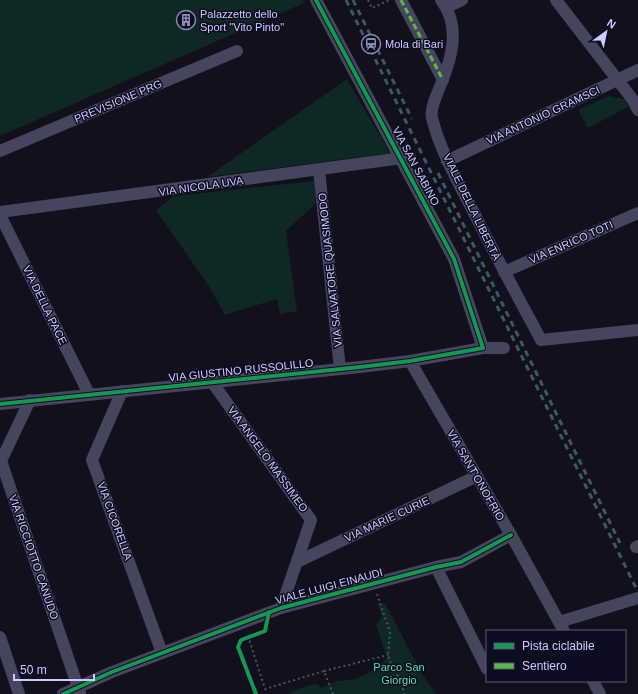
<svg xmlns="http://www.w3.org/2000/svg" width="638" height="694" viewBox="0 0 638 694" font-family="Helvetica,sans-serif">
<rect width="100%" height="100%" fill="#11101c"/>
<g fill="#0f2725">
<polygon points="0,0 303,0 304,3 0,136"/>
<polygon points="347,79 390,153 207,177"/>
<polygon points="609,96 624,99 630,106 588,128 578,110"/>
<polygon points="314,181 316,203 286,231 297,311 280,314 277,299 225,315 210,288 156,210 174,196"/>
<path d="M 385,603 L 422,674 L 436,694 L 287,694 C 297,689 306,685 318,684 L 320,688 L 337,681 L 356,679 L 374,670 L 387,658 L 376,625 L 382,617 L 378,604 Z"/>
</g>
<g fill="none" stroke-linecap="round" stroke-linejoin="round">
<g stroke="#455762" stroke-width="2" stroke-dasharray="2 3" stroke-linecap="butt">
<polyline points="368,0 372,8 390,0"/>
<polyline points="377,594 390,632 388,655 391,665 401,681 404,694"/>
<polyline points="248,636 265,689 324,671 333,694"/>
<polyline points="324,671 388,655"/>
</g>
<g stroke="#45465d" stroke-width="12">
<polyline points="316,0 454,259 483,348"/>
<polyline points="401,0 443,80"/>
<path d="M 441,0 C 462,27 451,61 439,89 C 436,97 430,109 432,118 C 440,150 457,180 472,209 C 494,253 518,297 541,340 L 638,330"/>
<polyline points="556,0 633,100 638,110"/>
<polyline points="447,7 462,0"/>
<polyline points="0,151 237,51"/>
<polyline points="447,161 638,70"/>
<polyline points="319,170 340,369"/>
<polyline points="0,212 402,158"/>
<polyline points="0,215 89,394"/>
<polyline points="504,272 638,213"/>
<polyline points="410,361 511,535 564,631"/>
<polyline points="212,382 311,520 281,608"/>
<polyline points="122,391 92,460 162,653"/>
<polyline points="30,400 1,461 80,693"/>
<polyline points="0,404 360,367 410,361 483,348 504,348"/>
<polyline points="636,547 638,546"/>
<polyline points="297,562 477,476"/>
<polyline points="436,567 487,669"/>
<polyline points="559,622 638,598"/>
<polyline points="0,637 19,694"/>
<polyline points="593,681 600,694"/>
<polyline points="63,694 112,672 281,608 436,567 461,562 511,535"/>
</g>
<g stroke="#3d5764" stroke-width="3" stroke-dasharray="6 5" stroke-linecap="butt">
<polyline points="346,0 638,592"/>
<polyline points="353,0 412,119"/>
<polyline points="438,173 620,543"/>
</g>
<polyline stroke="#58b947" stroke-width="3" stroke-dasharray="6 3" stroke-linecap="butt" points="401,0 443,80"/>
<defs>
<g id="cycleway">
<polyline points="0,404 360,367 410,361 483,348 454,259 316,0"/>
<polyline points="63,694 112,672 281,608 436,567 461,562 511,535"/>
<polyline points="256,694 238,647 241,640 265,631 269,612"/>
</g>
</defs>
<use href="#cycleway" stroke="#0d0c20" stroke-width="6"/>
<use href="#cycleway" stroke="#139951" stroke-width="4"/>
</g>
<defs>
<symbol id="building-ring" viewBox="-11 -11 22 22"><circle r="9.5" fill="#0d0c20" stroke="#8a8ab0" stroke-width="1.5"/><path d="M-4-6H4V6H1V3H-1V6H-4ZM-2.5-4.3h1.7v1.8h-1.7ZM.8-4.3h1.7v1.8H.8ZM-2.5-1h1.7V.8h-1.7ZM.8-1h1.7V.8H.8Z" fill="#8a8ab0"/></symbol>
<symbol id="station-ring" viewBox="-11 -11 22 22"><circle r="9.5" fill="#0d0c20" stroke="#8a8ab0" stroke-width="1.5"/><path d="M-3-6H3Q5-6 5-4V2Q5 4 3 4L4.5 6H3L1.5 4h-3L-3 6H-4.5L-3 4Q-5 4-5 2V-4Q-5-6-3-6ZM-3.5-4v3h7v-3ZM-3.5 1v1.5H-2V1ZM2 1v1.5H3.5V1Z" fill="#8a8ab0"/></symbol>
</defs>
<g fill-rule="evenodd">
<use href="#building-ring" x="175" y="9" width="22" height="22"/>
<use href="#station-ring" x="360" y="33" width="22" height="22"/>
</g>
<g text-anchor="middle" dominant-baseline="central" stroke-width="3" stroke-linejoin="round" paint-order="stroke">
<g font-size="11" fill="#cbccff" stroke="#0d0c20" text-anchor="start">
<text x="200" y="14">Palazzetto dello<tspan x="200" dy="13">Sport "Vito Pinto"</tspan></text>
<text x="385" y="44">Mola di Bari</text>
</g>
<g font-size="11" fill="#cbccff" stroke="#0d0c20">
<text transform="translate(118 101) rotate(-23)">PREVISIONE PRG</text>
<text transform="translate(543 115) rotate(-25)">VIA ANTONIO GRAMSCI</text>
<text transform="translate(416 166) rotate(62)">VIA SAN SABINO</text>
<text transform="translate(201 186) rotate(-8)">VIA NICOLA UVA</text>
<text transform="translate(472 207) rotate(64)">VIALE DELLA LIBERTÀ</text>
<text transform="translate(571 242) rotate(-24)">VIA ENRICO TOTI</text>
<text transform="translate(330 270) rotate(-96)">VIA SALVATORE QUASIMODO</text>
<text transform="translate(45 305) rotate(64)">VIA DELLA PACE</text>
<text transform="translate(241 370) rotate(-6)">VIA GIUSTINO RUSSOLILLO</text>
<text transform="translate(268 459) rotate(54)">VIA ANGELO MASSIMEO</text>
<text transform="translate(476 475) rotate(60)">VIA SANT'ONOFRIO</text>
<text transform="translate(387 519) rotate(-25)">VIA MARIE CURIE</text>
<text transform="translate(115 521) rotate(70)">VIA CICORELLA</text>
<text transform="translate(34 557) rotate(71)">VIA RICCIOTTO CANUDO</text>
<text transform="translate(329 586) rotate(-15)">VIALE LUIGI EINAUDI</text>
</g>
<g font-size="11" fill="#54e3ae" stroke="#0d0c20">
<text x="399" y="667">Parco San<tspan x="399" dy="13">Giorgio</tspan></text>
</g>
</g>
<rect x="486" y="630" width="140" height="52" fill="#0d0c20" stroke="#595979"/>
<rect x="494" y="643" width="20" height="6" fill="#139951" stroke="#595979"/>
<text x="522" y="650" font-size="12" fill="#cbccff">Pista ciclabile</text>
<rect x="494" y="663" width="20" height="6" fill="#58b947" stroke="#595979"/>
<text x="522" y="670" font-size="12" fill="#cbccff">Sentiero</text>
<g transform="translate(606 32) rotate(33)" stroke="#0d0c20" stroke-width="3" paint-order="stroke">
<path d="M0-3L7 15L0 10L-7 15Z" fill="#cbccff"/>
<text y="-6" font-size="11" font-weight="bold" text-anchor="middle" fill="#cbccff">N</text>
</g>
<path d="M14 674v6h80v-6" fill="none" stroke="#cbccff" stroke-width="2"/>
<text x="20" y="674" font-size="12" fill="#cbccff" stroke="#0d0c20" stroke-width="3" paint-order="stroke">50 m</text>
</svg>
